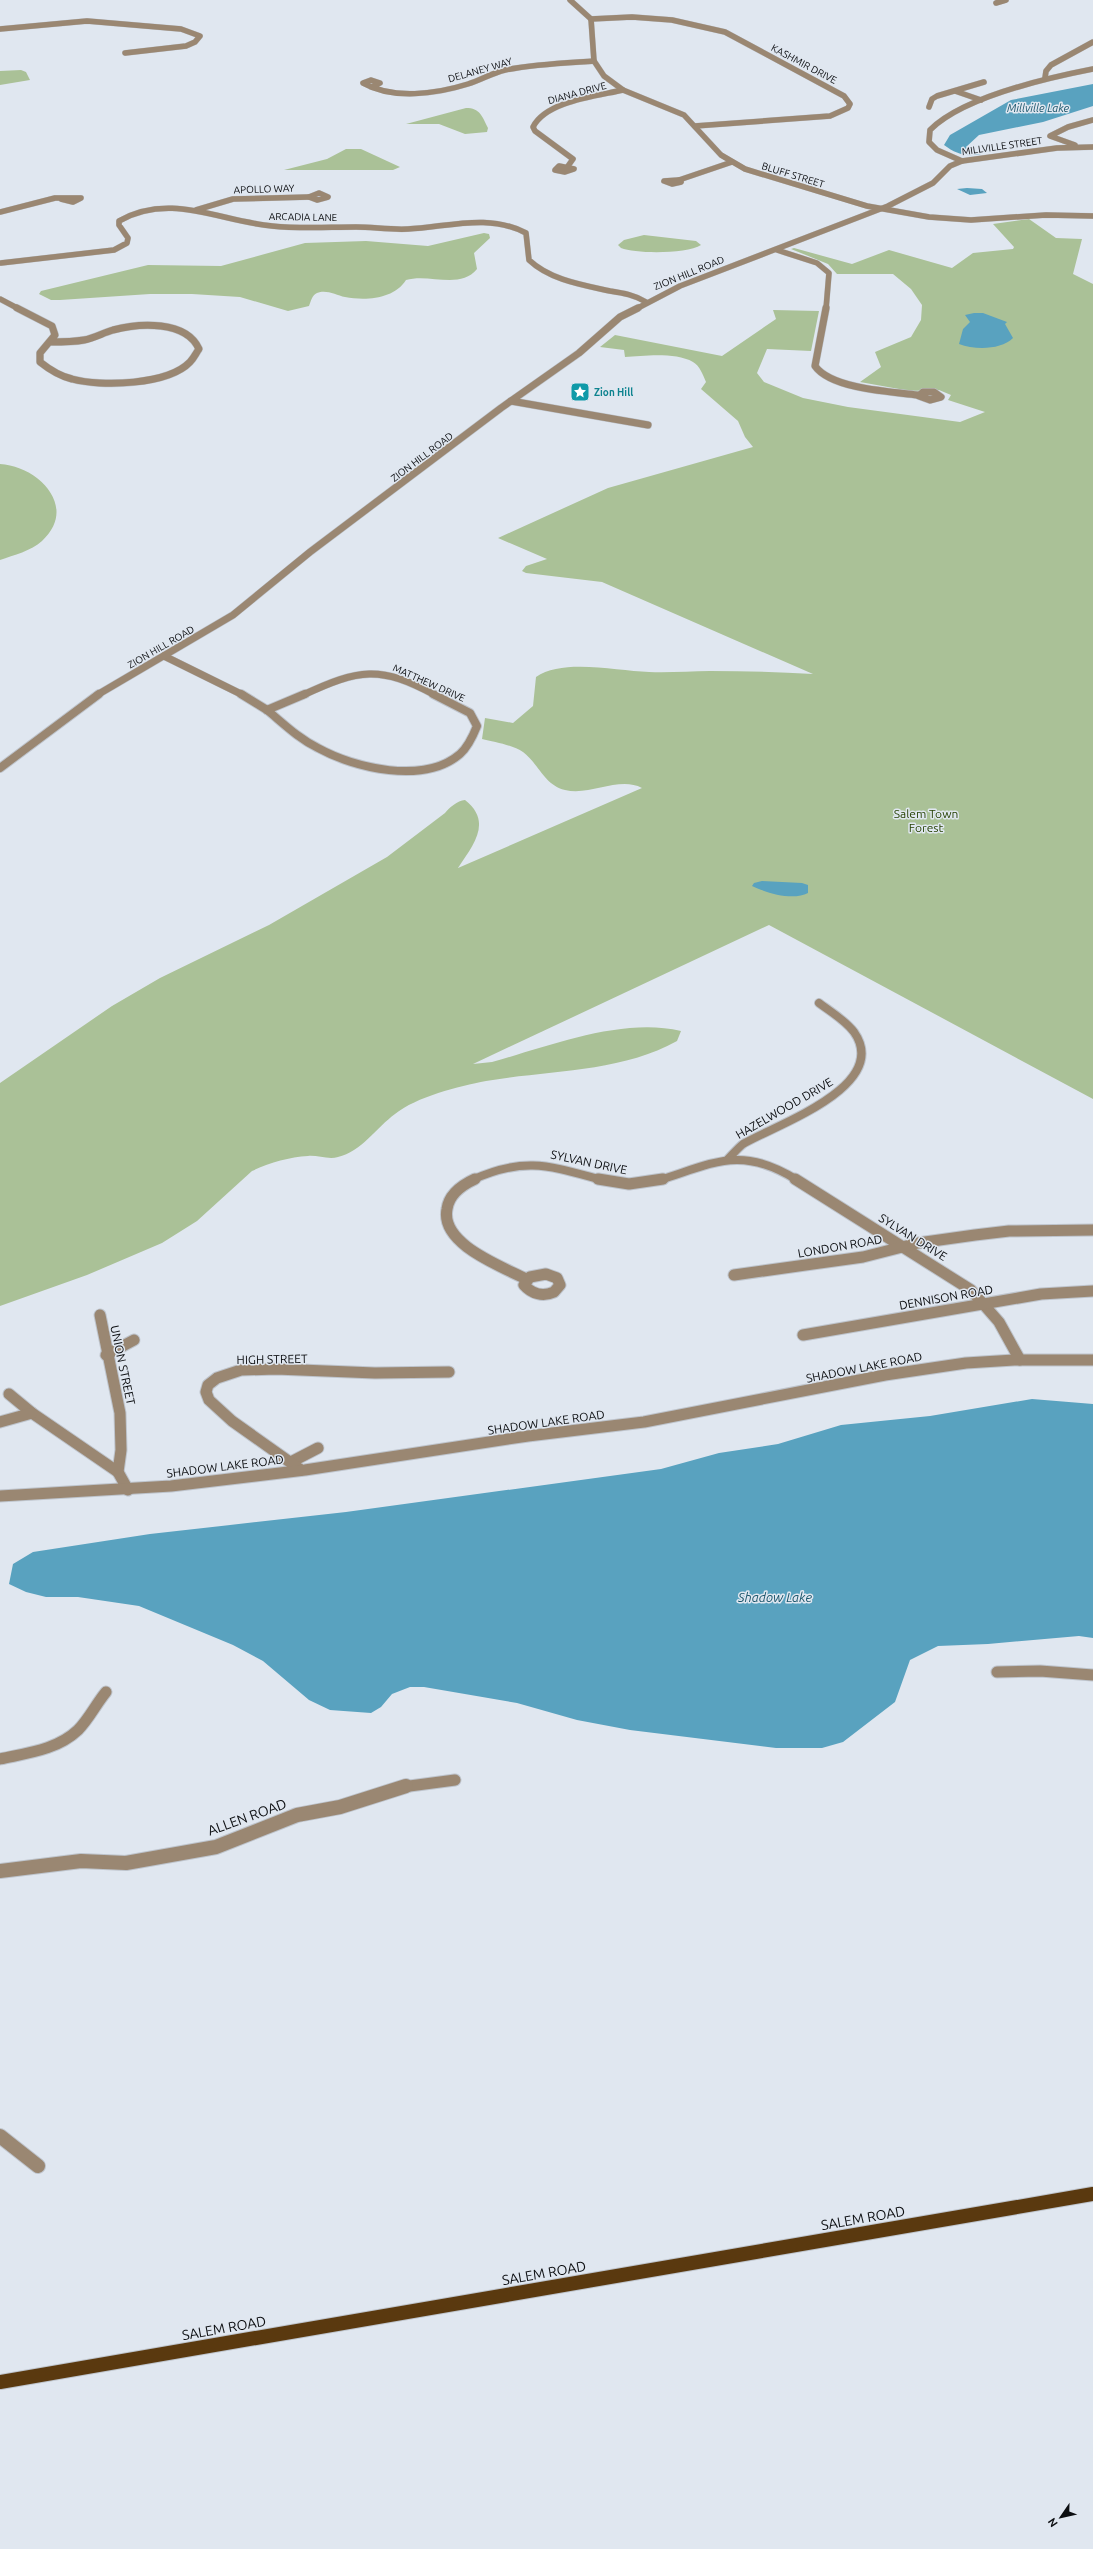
<svg xmlns="http://www.w3.org/2000/svg" width="1093" height="2549" viewBox="0 0 1093 2549" font-family="Ubuntu,sans-serif">
<rect width="100%" height="100%" fill="#e0e7f0"/>
<g fill="#aac197">
<polygon points="21,70 26,72 30,80 0,85 0,71"/>
<path d="M 466,108 C 480,108 482,116 488,128 L 487,132 L 465,134 L 439,124 L 406,124 Z"/>
<polygon points="346,149 361,149 400,167 393,170 284,170 327,159"/>
<path d="M 1029,219 L 1056,238 L 1082,239 L 1073,274 L 1093,284 L 1093,1099 L 769,925 L 473,1064 L 492,1062 C 550,1046 622,1017 681,1031 L 677,1041 C 619,1073 549,1070 486,1081 C 459,1086 416,1097 395,1114 C 377,1127 361,1152 338,1157 C 329,1160 317,1155 308,1156 C 289,1157 269,1163 252,1171 L 197,1221 L 162,1243 L 87,1275 L 0,1306 L 0,1083 L 112,1006 L 160,978 L 269,925 L 387,857 L 445,813 C 450,807 457,801 465,800 C 493,822 473,845 458,868 L 642,788 C 619,776 591,796 565,790 C 544,785 539,764 523,752 C 513,745 494,742 482,739 L 485,718 L 513,723 L 533,706 L 536,677 C 563,658 617,671 649,672 C 669,673 690,671 710,671 C 744,671 779,672 813,674 L 602,582 L 526,573 L 522,571 L 526,566 L 547,559 L 498,538 L 608,488 L 753,447 L 745,437 L 738,421 L 701,389 L 706,382 C 703,375 700,366 693,362 C 675,352 644,356 625,357 L 624,350 L 600,347 L 615,335 L 722,356 L 776,319 L 773,310 L 819,311 L 811,351 L 767,349 L 757,373 L 764,382 L 803,398 L 848,407 L 960,422 L 985,412 L 948,400 L 951,395 L 939,390 L 910,391 L 860,382 L 881,367 L 875,352 L 911,337 L 921,320 L 922,305 L 911,289 L 893,274 L 837,274 L 828,264 L 791,249 L 794,248 L 852,264 L 889,250 L 952,268 L 973,253 L 1013,249 L 1014,247 L 993,224 Z"/>
<path d="M 484,233 L 489,234 L 490,238 L 474,253 L 477,269 C 460,290 429,273 406,280 C 394,299 366,301 345,297 C 336,295 326,289 317,293 C 312,295 311,301 309,306 L 288,311 L 240,297 L 192,294 L 150,294 L 60,300 L 51,300 L 39,294 L 41,291 L 148,265 L 221,266 L 305,243 L 366,241 L 428,246 Z"/>
<path d="M 644,235 L 696,241 L 701,245 C 687,254 636,254 621,248 L 618,245 L 624,240 Z"/>
<path d="M 0,464 C 38,466 79,507 42,541 C 31,551 14,555 0,560 Z"/>
</g>
<g fill="#59a2bf">
<path d="M 1093,84 L 1093,106 L 1043,122 L 979,135 L 966,147 L 981,154 C 966,157 956,154 944,145 L 950,135 L 1011,100 Z"/>
<polygon points="967,188 982,189 987,193 970,195 957,189"/>
<path d="M 974,313 L 983,313 L 1007,322 L 1005,324 L 1013,338 C 1001,350 975,350 959,344 L 963,329 L 970,322 L 965,315 Z"/>
<path d="M 762,881 L 802,883 L 808,885 L 808,893 C 793,901 767,893 752,886 L 754,883 Z"/>
<polygon points="1032,1399 1093,1404 1093,1638 1079,1636 988,1644 938,1646 910,1660 895,1702 843,1742 822,1748 776,1748 630,1730 577,1720 517,1703 424,1687 410,1687 392,1694 381,1707 371,1713 330,1710 309,1700 263,1661 233,1645 139,1606 78,1597 46,1597 26,1592 9,1584 13,1564 33,1552 150,1534 346,1512 661,1469 719,1453 778,1444 841,1425 930,1416"/>
</g>
<g fill="none" stroke-linecap="round" stroke-linejoin="round">
<defs>
<g id="minor-far4">
<polyline points="570,0 591,19 594,61 604,76 623,90 684,115 721,155 745,169 867,206 929,217 971,220 1046,215 1093,216"/>
<polyline points="996,3 1006,0"/>
<polyline points="591,19 632,17 672,20 725,32 844,96 850,104 848,108 830,116 695,126"/>
<polyline points="0,29 87,21 181,29 200,36 195,42 186,46 125,53"/>
<polyline points="1045,78 1046,71 1051,65 1093,42"/>
<path d="M 371,87 L 380,83 L 371,80 L 363,83 C 393,100 436,94 468,84 C 481,80 492,73 505,70 C 534,64 564,63 594,61"/>
<polyline points="955,91 981,100"/>
<polyline points="929,107 932,99 937,96 984,82"/>
<polyline points="1075,145 1050,136 1068,127 1093,120"/>
<path d="M 962,161 L 937,150 L 929,142 L 930,130 C 963,97 1047,78 1093,69"/>
<polygon points="559,166 574,169 565,172 555,170"/>
<path d="M 568,166 L 573,159 L 535,131 L 533,127 C 546,101 597,96 623,90"/>
<polygon points="679,180 681,182 672,184 664,181"/>
<polyline points="679,180 732,162"/>
<polygon points="319,193 328,197 317,200 309,197"/>
<polyline points="196,210 233,199 309,197"/>
<polyline points="0,212 55,198 81,198 73,202 61,199"/>
<polyline points="777,250 817,263 829,273 826,309"/>
<path d="M 1,263 L 114,250 L 127,243 L 128,238 L 119,225 L 119,221 C 170,192 219,221 272,226 C 300,229 328,227 356,227 C 373,227 390,230 408,229 C 448,227 488,213 526,233 L 529,260 C 550,280 583,285 610,291 C 623,293 635,295 646,302"/>
<polyline points="0,299 19,309"/>
<polyline points="636,309 680,286 888,206 933,183 950,166 962,161 1057,148 1093,147"/>
</g>
<g id="minor-far3">
<path d="M 17,308 L 52,326 L 55,335 L 40,353 L 40,362 C 50,370 59,376 72,379 C 101,387 168,385 190,362 C 194,358 196,353 199,349 C 186,320 139,323 113,330 C 103,333 94,338 84,340 C 73,342 61,342 50,342"/>
<path d="M 826,308 L 815,366 C 831,389 892,392 919,395"/>
<polygon points="923,392 934,392 941,397 930,400 919,396"/>
<polyline points="511,401 648,425"/>
<polyline points="164,656 243,695"/>
<polyline points="97,695 233,615 310,552 501,408 579,353 620,317 638,308"/>
<path d="M 303,695 C 359,669 380,665 435,695"/>
</g>
<g id="minor-far2">
<polyline points="241,694 267,710"/>
<path d="M 267,710 C 284,724 298,738 318,748 C 354,768 424,785 460,754 C 468,747 473,736 477,726 L 470,713 L 433,694"/>
<polyline points="267,710 305,694"/>
<polyline points="0,768 99,694"/>
<path d="M 728,1159 C 733,1154 738,1148 743,1144 C 775,1125 892,1086 854,1032 C 845,1020 831,1012 819,1003"/>
<path d="M 472,1180 C 525,1156 550,1166 602,1180"/>
<path d="M 660,1180 C 714,1163 741,1145 797,1180"/>
</g>
<g id="minor-far1">
<path d="M 475,1179 C 462,1185 449,1194 447,1209 C 440,1244 501,1266 526,1279"/>
<polyline points="598,1179 629,1184 663,1179"/>
<polyline points="795,1179 971,1290 999,1322 1020,1360"/>
<path d="M 546,1274 L 557,1278 L 560,1285 L 554,1292 C 543,1297 532,1294 524,1285 L 530,1277 Z"/>
<polyline points="734,1275 863,1257 918,1243 975,1235 1009,1231 1093,1230"/>
<polyline points="100,1315 120,1413 121,1450 118,1472 128,1490"/>
<polyline points="803,1335 1041,1294 1093,1291"/>
<polyline points="106,1355 134,1340"/>
<polyline points="9,1394 32,1413 118,1472"/>
<polyline points="0,1422 32,1413"/>
<polyline points="291,1462 318,1448"/>
<polyline points="301,1470 232,1421 209,1400 206,1392 208,1385 217,1378 241,1370 276,1369 375,1373 449,1372"/>
<polyline points="0,1496 171,1486 305,1470 528,1436 644,1422 885,1375 966,1363 1014,1360 1093,1360"/>
<polyline points="997,1672 1040,1671 1093,1675"/>
<path d="M 0,1759 C 27,1753 57,1750 78,1730 C 89,1719 96,1704 106,1692"/>
<polyline points="402,1787 455,1780"/>
</g>
<g id="minor">
<polyline points="0,1871 81,1861 126,1863 216,1847 297,1815 340,1807 406,1786"/>
<polyline points="0,2136 38,2166"/>
</g>
<polyline id="major" points="0,2382 1093,2194"/>
</defs>
<use href="#minor-far4" stroke="#bec4cc" stroke-width="6"/>
<use href="#minor-far3" stroke="#bec4cc" stroke-width="8"/>
<use href="#minor-far2" stroke="#bec4cc" stroke-width="10"/>
<use href="#minor-far1" stroke="#bec4cc" stroke-width="13"/>
<use href="#minor" stroke="#bec4cc" stroke-width="16"/>
<use href="#major" stroke="#bec4cc" stroke-width="16"/>
<use href="#minor-far4" stroke="#9a8772" stroke-width="5.5"/>
<use href="#minor-far3" stroke="#9a8772" stroke-width="7"/>
<use href="#minor-far2" stroke="#9a8772" stroke-width="8"/>
<use href="#minor-far1" stroke="#9a8772" stroke-width="11"/>
<use href="#minor" stroke="#9a8772" stroke-width="14"/>
<use href="#major" stroke="#5a390f" stroke-width="14"/>
</g>
<defs>
<symbol id="sight-square" viewBox="-11 -11 22 22"><rect x="-9" y="-9" width="18" height="18" rx="4" fill="#0f9aa8" stroke="#e0e7f0"/><path d="M0-6L1.8-2.2L6-1.7L2.9 1.2L3.7 5.4L0 3.3L-3.7 5.4L-2.9 1.2L-6-1.7L-1.8-2.2Z" fill="#fff"/></symbol>
</defs>
<g fill-rule="evenodd">
<use href="#sight-square" x="569" y="381" width="22" height="22"/>
</g>
<g text-anchor="middle" dominant-baseline="central" stroke-width="3" stroke-linejoin="round" paint-order="stroke">
<g font-size="10" fill="#0c0e11" stroke="#e0e7f0">
<text transform="translate(804 64) rotate(28)">KASHMIR DRIVE</text>
<text transform="translate(480 70) rotate(-16)">DELANEY WAY</text>
<text transform="translate(577 93) rotate(-15)">DIANA DRIVE</text>
<text transform="translate(1002 146) rotate(-8)">MILLVILLE STREET</text>
<text transform="translate(793 175) rotate(17)">BLUFF STREET</text>
<text transform="translate(264 189) rotate(-2)">APOLLO WAY</text>
<text transform="translate(303 217) rotate(1)">ARCADIA LANE</text>
<text transform="translate(689 273) rotate(-22)">ZION HILL ROAD</text>
<text transform="translate(422 457) rotate(-37)">ZION HILL ROAD</text>
<text transform="translate(161 647) rotate(-30)">ZION HILL ROAD</text>
<text transform="translate(429 683) rotate(24)">MATTHEW DRIVE</text>
</g>
<g font-size="10" font-weight="bold" fill="#0d838f" stroke="#e0e7f0" text-anchor="start">
<text x="594" y="392">Zion Hill</text>
</g>
<g font-size="11" font-style="italic" fill="#19546a" stroke="#e0e7f0">
<text x="1038" y="108">Millville Lake</text>
</g>
<g font-size="12" fill="#264203" stroke="#e0e7f0">
<text x="926" y="813">Salem Town<tspan x="926" dy="14">Forest</tspan></text>
</g>
<g font-size="12" fill="#0c0e11" stroke="#e0e7f0">
<text transform="translate(784 1108) rotate(-30)">HAZELWOOD DRIVE</text>
<text transform="translate(589 1162) rotate(12)">SYLVAN DRIVE</text>
<text transform="translate(913 1237) rotate(32)">SYLVAN DRIVE</text>
<text transform="translate(840 1246) rotate(-10)">LONDON ROAD</text>
<text transform="translate(946 1297) rotate(-10)">DENNISON ROAD</text>
<text transform="translate(272 1359) rotate(-1)">HIGH STREET</text>
<text transform="translate(123 1365) rotate(78)">UNION STREET</text>
<text transform="translate(864 1367) rotate(-11)">SHADOW LAKE ROAD</text>
<text transform="translate(546 1422) rotate(-8)">SHADOW LAKE ROAD</text>
<text transform="translate(225 1466) rotate(-7)">SHADOW LAKE ROAD</text>
</g>
<g font-size="13" font-style="italic" fill="#19546a" stroke="#e0e7f0">
<text x="775" y="1597">Shadow Lake</text>
</g>
<g font-size="14" fill="#0c0e11" stroke="#e0e7f0">
<text transform="translate(247 1817) rotate(-20)">ALLEN ROAD</text>
<text transform="translate(863 2218) rotate(-10)">SALEM ROAD</text>
<text transform="translate(544 2273) rotate(-10)">SALEM ROAD</text>
<text transform="translate(224 2328) rotate(-10)">SALEM ROAD</text>
</g>
</g>
<g transform="translate(1061 2517) rotate(236)" stroke="#e0e7f0" stroke-width="3" paint-order="stroke">
<path d="M0-3L7 15L0 10L-7 15Z" fill="#0c0e11"/>
<text y="-6" font-size="11" font-weight="bold" text-anchor="middle" fill="#0c0e11">N</text>
</g>
</svg>
